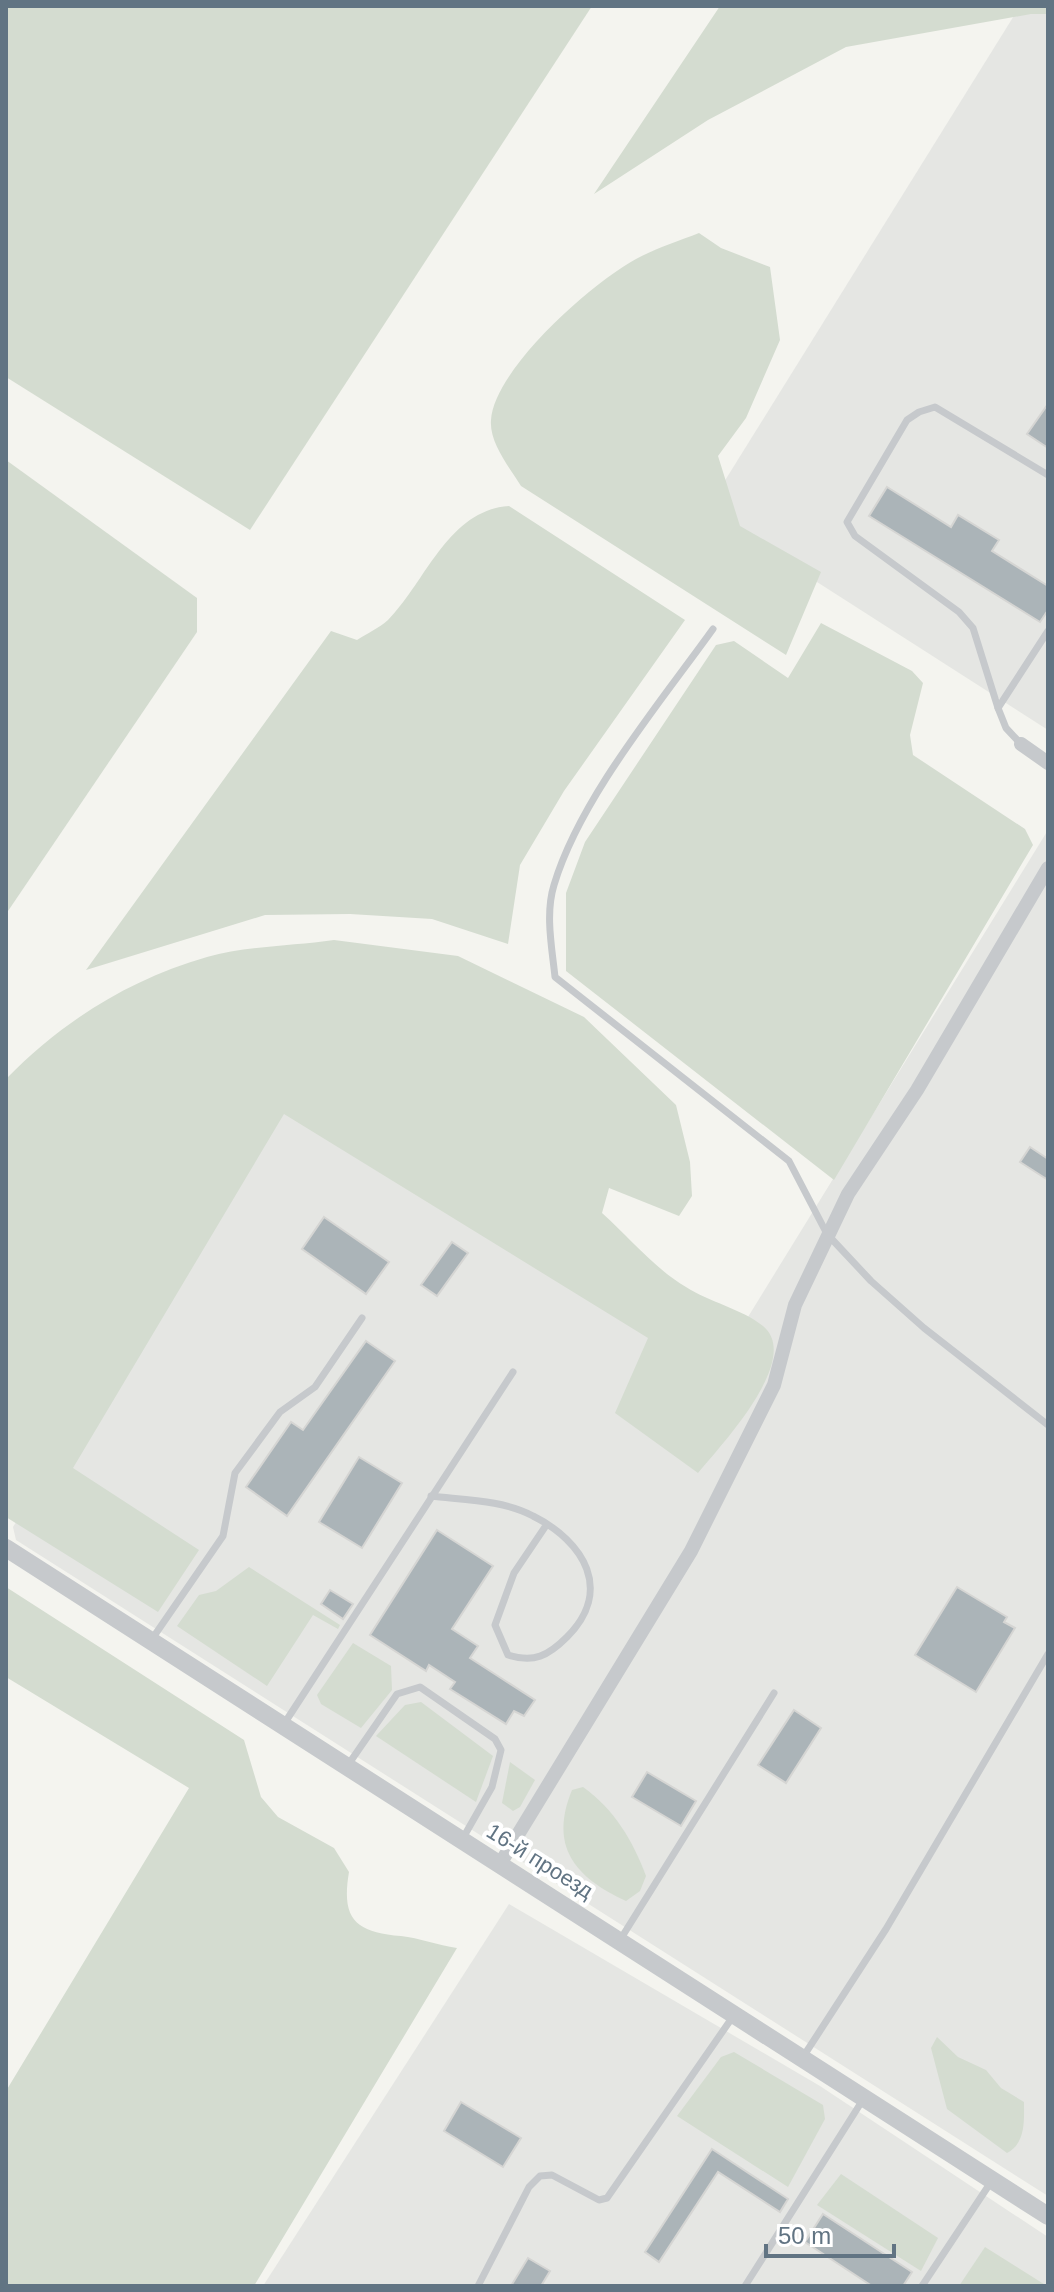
<svg xmlns="http://www.w3.org/2000/svg" width="1054" height="2292" viewBox="0 0 1054 2292" font-family="Helvetica,sans-serif">
<rect width="100%" height="100%" fill="#f4f4ef"/>
<g fill="#e5e6e3">
<polygon points="1020,6 1048,6 1048,730 706,511"/>
<polygon points="1048,830 1048,2196 16,1540 13,1527 289,1078 727,1351"/>
<polygon points="509,1904 820,2086 1048,2237 1048,2286 263,2286"/>
</g>
<g fill="#d4dcd0">
<polygon points="6,6 592,6 250,530 6,377"/>
<polygon points="720,6 1048,6 1048,14 1031,14 846,47 708,120 594,194"/>
<path d="M 699,233 L 721,248 L 770,267 L 780,340 L 746,418 L 718,456 L 740,526 L 821,572 L 786,655 L 521,486 C 510,468 489,443 491,420 C 494,369 593,282 636,259 C 656,248 679,241 699,233 Z"/>
<polygon points="6,460 197,598 197,632 6,914"/>
<path d="M 509,506 L 685,620 L 564,791 L 520,865 L 508,944 L 432,919 L 350,914 L 265,915 L 86,970 L 331,631 L 357,640 C 366,634 379,628 388,620 C 425,583 448,510 509,506 Z"/>
<polygon points="821,623 912,671 923,683 910,735 913,755 1025,829 1033,845 834,1180 566,971 566,893 585,842 716,645 734,641 788,678"/>
<path d="M 334,940 L 458,956 L 584,1017 L 676,1105 L 690,1162 L 692,1196 L 679,1216 L 609,1188 L 602,1213 C 629,1237 655,1269 686,1287 C 709,1302 742,1309 763,1326 C 803,1359 720,1446 698,1473 L 615,1413 L 648,1338 L 284,1114 L 73,1468 L 199,1550 L 158,1612 L 6,1517 L 6,1079 C 63,1021 128,980 207,957 C 246,946 293,946 334,940 Z"/>
<polygon points="249,1567 340,1625 338,1629 313,1615 267,1686 177,1626 199,1595 216,1591"/>
<path d="M 6,1587 L 244,1740 L 261,1797 L 278,1817 L 334,1848 L 349,1872 C 341,1919 355,1932 401,1936 C 419,1938 438,1945 457,1948 L 254,2286 L 6,2286 L 6,2091 L 189,1788 L 6,1677 Z"/>
<polygon points="353,1643 391,1666 392,1690 361,1728 321,1704 317,1695"/>
<polygon points="421,1702 493,1756 476,1802 376,1736 405,1705"/>
<polygon points="510,1762 535,1780 520,1807 513,1811 502,1803"/>
<path d="M 583,1787 C 614,1809 633,1841 646,1876 L 640,1891 L 626,1901 C 574,1877 549,1846 572,1790 Z"/>
<path d="M 937,2037 L 958,2057 L 986,2070 L 1001,2088 L 1024,2102 C 1024,2121 1026,2143 1007,2153 L 947,2109 L 931,2048 Z"/>
<polygon points="734,2052 823,2105 825,2119 788,2187 677,2116 721,2057"/>
<polygon points="841,2174 938,2238 921,2271 817,2205"/>
<polygon points="985,2247 1047,2286 959,2286"/>
</g>
<g fill="#abb4b8" stroke="#d5d5d3" stroke-width="2">
<polygon points="1048,404 1048,448 1027,434"/>
<polygon points="887,487 951,527 958,515 999,540 992,551 1048,586 1048,610 1040,622 869,516"/>
<polygon points="1030,1147 1048,1159 1048,1180 1020,1162"/>
<polygon points="324,1217 389,1262 366,1294 302,1249"/>
<polygon points="452,1242 468,1253 437,1296 421,1285"/>
<polygon points="366,1341 395,1361 287,1516 246,1487 291,1422 303,1430"/>
<polygon points="359,1457 402,1483 362,1548 319,1522"/>
<polygon points="437,1530 493,1566 452,1629 478,1646 470,1658 535,1700 524,1716 514,1711 506,1724 450,1689 455,1682 429,1665 426,1671 370,1635"/>
<polygon points="957,1587 1007,1617 1004,1622 1015,1628 976,1692 915,1655"/>
<polygon points="330,1590 353,1604 343,1619 321,1604"/>
<polygon points="794,1710 821,1728 786,1783 758,1765"/>
<polygon points="647,1772 696,1801 681,1826 632,1797"/>
<polygon points="461,2102 521,2138 503,2167 444,2131"/>
<polygon points="712,2149 788,2199 780,2212 718,2172 659,2262 645,2252"/>
<polygon points="823,2214 912,2272 903,2286 872,2286 805,2242"/>
<polygon points="528,2258 550,2271 541,2286 511,2286"/>
</g>
<g fill="none" stroke-linecap="round" stroke-linejoin="round">
<g stroke="#c6c9cc" stroke-width="7">
<path d="M 713,629 C 660,703 580,798 554,885 C 545,914 552,948 555,977 L 789,1161 L 827,1234 L 871,1281 L 924,1328 L 1048,1425"/>
<polyline points="998,708 973,628 959,612 855,536 847,522 907,420 919,412 935,407 1048,475"/>
<polyline points="1021,744 1006,728 998,708 1048,631"/>
<path d="M 431,1496 C 465,1500 503,1500 533,1516 C 585,1542 613,1591 567,1637 C 548,1656 534,1663 508,1655 L 495,1625 L 514,1573 L 547,1524"/>
<polyline points="152,1639 223,1536 235,1473 280,1412 315,1387 362,1318"/>
<polyline points="284,1724 513,1372"/>
<polyline points="348,1765 397,1694 420,1687 495,1739 501,1750 492,1787 463,1838"/>
<polyline points="620,1940 774,1693"/>
<polyline points="803,2057 886,1929 1048,1654"/>
<polyline points="478,2286 529,2187 540,2176 552,2175 599,2200 607,2198 734,2015"/>
<polyline points="745,2286 864,2098"/>
<polyline points="922,2286 991,2182"/>
</g>
<g stroke="#c6c9cc" stroke-width="14">
<polyline points="1021,744 1048,763"/>
<polyline points="500,1864 691,1551 774,1385 795,1305 848,1194 917,1090 1048,868"/>
</g>
<polyline stroke="#c6c9cc" stroke-width="18" points="6,1548 1048,2216"/>
</g>
<g text-anchor="middle" dominant-baseline="central" stroke-width="8" stroke-linejoin="round" paint-order="stroke">
<g font-size="22" fill="#617483" stroke="#fff">
<text transform="translate(540 1861) rotate(32)">16-й проезд</text>
</g>
</g>
<rect width="1054" height="2292" fill="none" stroke="#617483" stroke-width="16"/>
<path d="M766 2244v12h128v-12" fill="none" stroke="#617483" stroke-width="4"/>
<text x="778" y="2244" font-size="24" fill="#617483" stroke="#ffffff" stroke-width="6" paint-order="stroke">50 m</text>
</svg>
